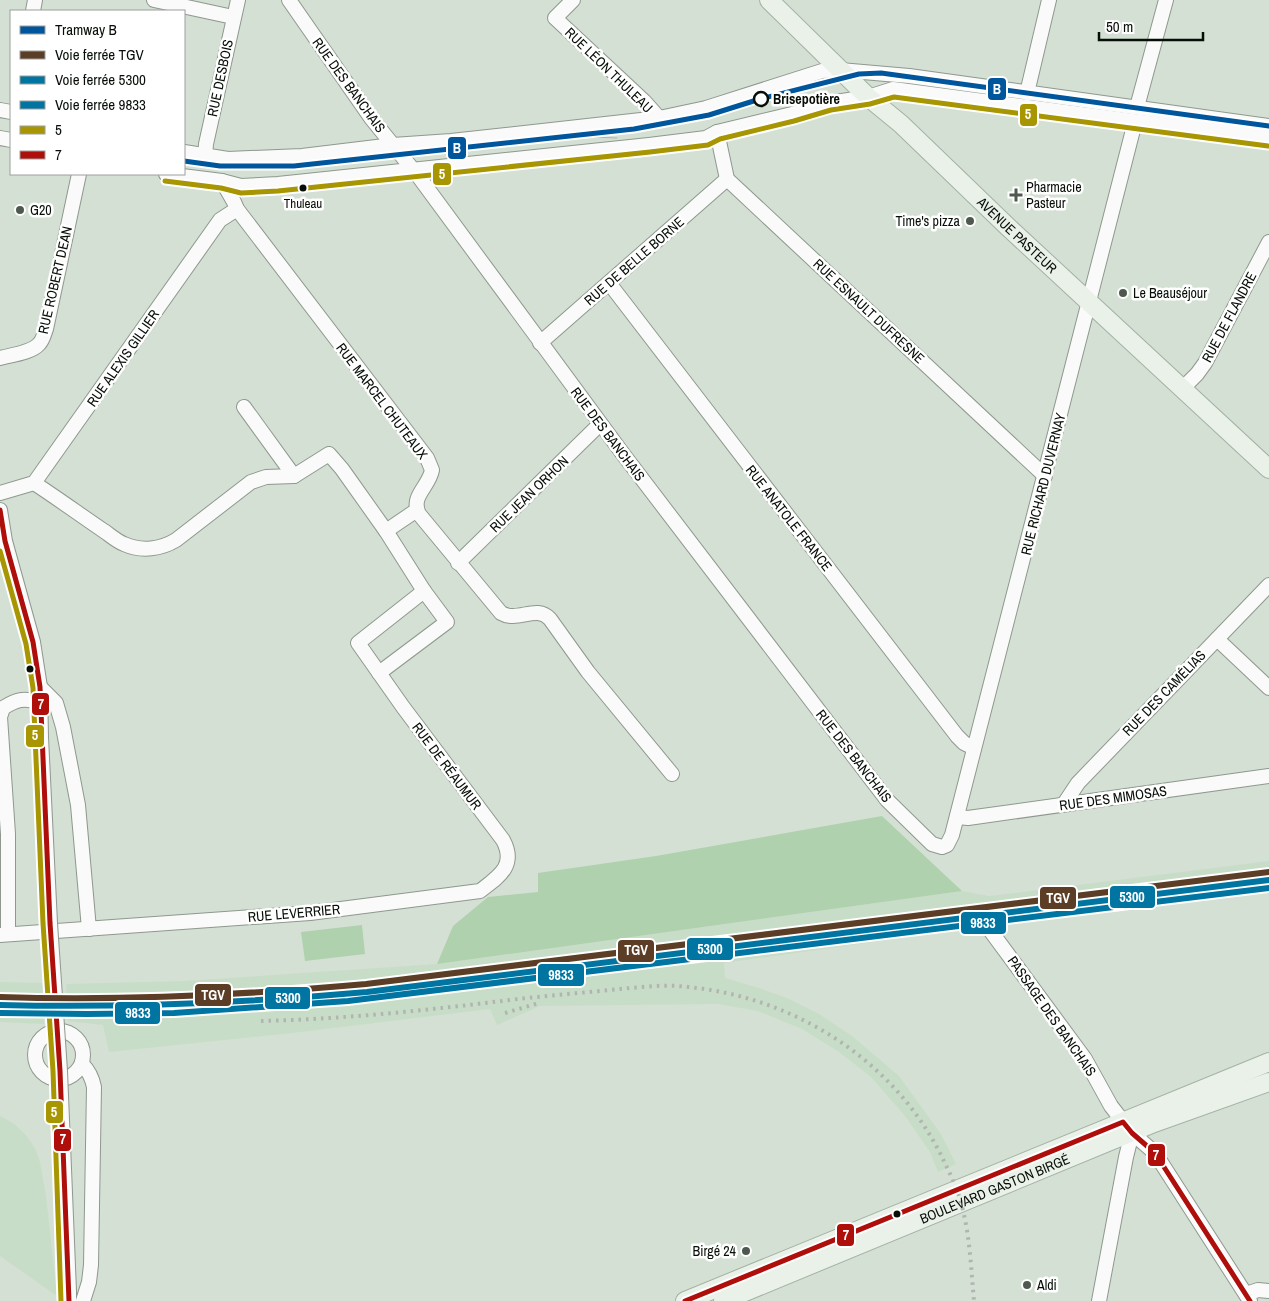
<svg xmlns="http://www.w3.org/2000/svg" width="1269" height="1301" viewBox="0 0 1269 1301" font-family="'Archivo Narrow',sans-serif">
<rect width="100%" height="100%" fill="#d4e0d4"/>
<g fill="#c8ddc7">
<polygon points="1269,861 1269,889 987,926 724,963 725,978 759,988 789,999 819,1014 852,1036 899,1076 941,1134 956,1164 938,1172 930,1152 905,1116 871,1077 839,1052 802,1029 758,1011 718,1004 540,1006 497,1025 490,1009 292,1033 109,1052 103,1025 68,1021 66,984 184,981 437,964 962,891 989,896"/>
<polygon points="0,982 42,983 44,1024 0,1022"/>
<polygon points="0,1116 13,1123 26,1135 36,1150 40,1162 46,1196 57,1296 0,1256"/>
</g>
<g fill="#afd1ae">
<polygon points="882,816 962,891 437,964 453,926 488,897 538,892 538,873 656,856"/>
<polygon points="362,925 365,954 305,961 301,932"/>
</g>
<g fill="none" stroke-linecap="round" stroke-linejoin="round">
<defs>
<g id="minor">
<polyline points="154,0 233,17"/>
<polyline points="289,0 371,118 419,177 623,454 887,800 932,844 942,847 947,845 952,835 1135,122"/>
<polyline points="573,0 555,18 644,101 659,118"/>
<polyline points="33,11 35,0"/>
<polyline points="1027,93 1049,0"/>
<polyline points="1137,107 1166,0"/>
<polyline points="0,110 11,112"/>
<polyline points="717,132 727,179 1045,476"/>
<polyline points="0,138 11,140"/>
<polyline points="184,152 228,159 302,156 393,145 451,141 659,118 706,108 822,71 840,70 909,76 1269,126"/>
<polyline points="205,157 206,144 238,0"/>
<polyline points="166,174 222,181 241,186 278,184 649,145 706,138 717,132 792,114 829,103 868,97 893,89 1269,139"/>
<path d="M 222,181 L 234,202 L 237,209 L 427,458 L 432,470 C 429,487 410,496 419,514 L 501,613 C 518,623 536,604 550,619 L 588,672 L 672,774"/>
<polyline points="609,283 957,736 964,743 974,748"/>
<polyline points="540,343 727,179"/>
<path d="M 0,358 C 11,355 31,353 39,344 C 43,340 44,334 46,329 L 79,174"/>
<polyline points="1183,388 1197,374 1205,363 1269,242"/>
<polyline points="244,407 294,476"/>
<path d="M 34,483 C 57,498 79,514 101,529 C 109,534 116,541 124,544 C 142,552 161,549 176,540 L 251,482 L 266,477 L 294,476 L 329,454 L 342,469 L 386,531"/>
<polyline points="0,493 34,483 220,220 237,209"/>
<polyline points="0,510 5,541 33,642 40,687 41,737"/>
<polyline points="458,563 600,424"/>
<polyline points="1217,639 1269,688"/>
<polyline points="379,673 447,622 424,591"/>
<polyline points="40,687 56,703 63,727 78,805 89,929"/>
<polyline points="1064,804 1078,783 1269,585"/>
<polyline points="957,817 968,818 1269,776"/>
<polyline points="987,926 1085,1059 1111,1106 1132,1133 1155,1153 1250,1301"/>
<path d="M 8,934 L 8,834 L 0,717 L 3,708 C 17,699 23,698 40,702"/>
<path d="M 0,935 L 310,913 L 480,891 C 498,877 517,866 503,840 L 403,707 L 358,643 L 424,591 L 386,531 L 417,510"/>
<circle cx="59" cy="1055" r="24"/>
<path d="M 82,1064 C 89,1071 92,1077 94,1087 L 91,1265 L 89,1282 L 83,1301"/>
<polyline points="69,1291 69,1301"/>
<polyline points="1246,1294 1258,1290 1269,1291"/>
<polyline points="1099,1301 1126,1157 1132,1133"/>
</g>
<g id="major">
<path id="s1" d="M 769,0 L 868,97 L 901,124 L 1008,227 L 1269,469"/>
<polyline points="685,1301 1269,1062"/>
<path id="s2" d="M 723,1301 L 1154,1123 L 1269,1082"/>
</g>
</defs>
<use href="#minor" stroke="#8f988f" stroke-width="16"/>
<use href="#major" stroke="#a3b2a2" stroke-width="20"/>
<use href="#minor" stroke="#f9faf9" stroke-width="14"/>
<use href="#major" stroke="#eaf1e9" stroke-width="18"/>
<polyline stroke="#b1b5b1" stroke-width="1" points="569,136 617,138"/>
<g stroke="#b1b5b1" stroke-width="4" stroke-dasharray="2.5 5" stroke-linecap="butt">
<polyline points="505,1013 539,1003"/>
<path d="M 261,1021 C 350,1019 438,1009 526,998 C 557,995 589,992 620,989 C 642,987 665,984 688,987 C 794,997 894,1060 942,1157 C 949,1172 957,1187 961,1203 C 970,1234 971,1269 974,1301"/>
</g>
<defs>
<polyline id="minor-bridge" points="41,737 50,923 60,1071 69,1291"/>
</defs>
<use href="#minor-bridge" stroke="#8f988f" stroke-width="16" stroke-linecap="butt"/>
<use href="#minor-bridge" stroke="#f9faf9" stroke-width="14"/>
<defs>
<g id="bus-1">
<polyline points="165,181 221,188 241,193 278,191 650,152 708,145 720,139 794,121 831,110 870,104 894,97 1268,146"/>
<polyline points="0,551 26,644 33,688 43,923 53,1071 61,1301"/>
</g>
<g id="bus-2">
<polyline points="0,510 5,541 33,642 40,687 50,923 60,1071 69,1301"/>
<polyline points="685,1301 1123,1122 1132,1133 1155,1153 1250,1301"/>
</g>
</defs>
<use href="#bus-1" stroke="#fff" stroke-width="9"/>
<use href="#bus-2" stroke="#fff" stroke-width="9"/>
<use href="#bus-1" stroke="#a89502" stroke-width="5"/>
<use href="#bus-2" stroke="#ae0f0a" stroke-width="5"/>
<defs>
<path id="rail-1" d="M 0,997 C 122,1001 244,995 366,984 L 1269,872"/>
<path id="rail-2" d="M 0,1005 C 123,1008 244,1003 367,992 L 1269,880"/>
<polyline id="rail-3" points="0,1013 87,1014 174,1013 348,1001 1269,888"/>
</defs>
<use href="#rail-1" stroke="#fff" stroke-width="10"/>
<use href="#rail-2" stroke="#fff" stroke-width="10"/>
<use href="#rail-3" stroke="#fff" stroke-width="10"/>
<use href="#rail-1" stroke="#5c3e26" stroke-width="6"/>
<use href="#rail-2" stroke="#0075a1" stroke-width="6"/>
<use href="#rail-3" stroke="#0075a1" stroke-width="6"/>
<defs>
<polyline id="tram-1" points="184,161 220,166 294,166 634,129 709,115 760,99 859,74 881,73 1269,126"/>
</defs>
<use href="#tram-1" stroke="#fff" stroke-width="9"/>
<use href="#tram-1" stroke="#00569d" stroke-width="5"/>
</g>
<circle fill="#fff" stroke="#070e07" stroke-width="2.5" cx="761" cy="99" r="7"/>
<g fill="#070e07" stroke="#fff" stroke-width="2">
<circle cx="303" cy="188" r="4.5"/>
<circle cx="30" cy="669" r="4.5"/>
<circle cx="897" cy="1214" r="4.5"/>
</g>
<g fill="#4f584f" stroke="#fff" stroke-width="2">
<path d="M1013.5 187.5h5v5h5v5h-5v5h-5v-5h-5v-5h5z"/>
<circle cx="20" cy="210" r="5"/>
<circle cx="970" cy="221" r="5"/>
<circle cx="1123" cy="293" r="5"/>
<circle cx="746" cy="1251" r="5"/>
<circle cx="1027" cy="1285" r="5"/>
</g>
<g text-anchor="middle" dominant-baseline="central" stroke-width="5" stroke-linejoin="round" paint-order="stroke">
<g font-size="13" fill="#070e07" stroke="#fff">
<text x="303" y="203">Thuleau</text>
</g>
<g font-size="14" fill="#070e07" stroke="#fff">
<text transform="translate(609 70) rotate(44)">RUE LÉON THULEAU</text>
<text transform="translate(220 78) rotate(-78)">RUE DESBOIS</text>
<text transform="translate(349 85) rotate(54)">RUE DES BANCHAIS</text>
<text stroke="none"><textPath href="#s1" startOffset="342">AVENUE PASTEUR</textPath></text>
<text transform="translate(634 261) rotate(-41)">RUE DE BELLE BORNE</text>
<text transform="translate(55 280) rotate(-77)">RUE ROBERT DEAN</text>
<text transform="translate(869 311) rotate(43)">RUE ESNAULT DUFRESNE</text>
<text transform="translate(1229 317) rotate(-62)">RUE DE FLANDRE</text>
<text transform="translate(123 358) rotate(-55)">RUE ALEXIS GILLIER</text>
<text transform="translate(382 401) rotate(53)">RUE MARCEL CHUTEAUX</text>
<text transform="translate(608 434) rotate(53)">RUE DES BANCHAIS</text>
<text transform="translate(1043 484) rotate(-76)">RUE RICHARD DUVERNAY</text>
<text transform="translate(529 494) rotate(-44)">RUE JEAN ORHON</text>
<text transform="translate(789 518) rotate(52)">RUE ANATOLE FRANCE</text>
<text transform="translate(1164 693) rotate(-46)">RUE DES CAMÉLIAS</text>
<text transform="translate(854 756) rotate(52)">RUE DES BANCHAIS</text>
<text transform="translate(447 766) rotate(53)">RUE DE RÉAUMUR</text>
<text transform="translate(1113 798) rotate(-8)">RUE DES MIMOSAS</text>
<text transform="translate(294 913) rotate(-5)">RUE LEVERRIER</text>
<text transform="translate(1052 1016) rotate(55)">PASSAGE DES BANCHAIS</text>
<text stroke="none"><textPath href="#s2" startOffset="294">BOULEVARD GASTON BIRGÉ</textPath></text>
</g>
<g font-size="14" font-weight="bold" fill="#070e07" stroke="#fff" text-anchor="start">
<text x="773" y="99">Brisepotière</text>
</g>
<g font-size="14" fill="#070e07" stroke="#fff" text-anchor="start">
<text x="1026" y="187">Pharmacie<tspan x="1026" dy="16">Pasteur</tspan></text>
<text x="30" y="210">G20</text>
<text x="960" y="221" text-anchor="end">Time's pizza</text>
<text x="1133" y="293">Le Beauséjour</text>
<text x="736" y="1251" text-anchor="end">Birgé 24</text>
<text x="1037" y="1285">Aldi</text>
</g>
</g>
<g stroke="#fff" stroke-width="2">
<rect x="987" y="77" width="20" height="24" rx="5" fill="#00569d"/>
<rect x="1019" y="103" width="19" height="24" rx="5" fill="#a89502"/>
<rect x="447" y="136" width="20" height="24" rx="5" fill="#00569d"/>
<rect x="432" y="162" width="20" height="24" rx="5" fill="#a89502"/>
<rect x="31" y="692" width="19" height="24" rx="5" fill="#ae0f0a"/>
<rect x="25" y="724" width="20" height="24" rx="5" fill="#a89502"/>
<rect x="1109" y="885" width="47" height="24" rx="5" fill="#0075a1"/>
<rect x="1039" y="886" width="38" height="24" rx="5" fill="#5c3e26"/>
<rect x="960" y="911" width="47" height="24" rx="5" fill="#0075a1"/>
<rect x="686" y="937" width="48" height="24" rx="5" fill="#0075a1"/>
<rect x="617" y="939" width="38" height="24" rx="5" fill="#5c3e26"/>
<rect x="537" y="963" width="48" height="24" rx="5" fill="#0075a1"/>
<rect x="194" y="983" width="38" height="24" rx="5" fill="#5c3e26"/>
<rect x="264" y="986" width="47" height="24" rx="5" fill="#0075a1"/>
<rect x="114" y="1001" width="47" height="24" rx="5" fill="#0075a1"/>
<rect x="45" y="1100" width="19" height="24" rx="5" fill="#a89502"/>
<rect x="53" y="1128" width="19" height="24" rx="5" fill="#ae0f0a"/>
<rect x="1147" y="1143" width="19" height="24" rx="5" fill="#ae0f0a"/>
<rect x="836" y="1223" width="19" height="24" rx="5" fill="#ae0f0a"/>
</g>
<g font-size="14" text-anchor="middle" font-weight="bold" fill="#fff">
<text x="997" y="94">B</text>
<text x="1028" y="119">5</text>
<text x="457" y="153">B</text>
<text x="442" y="179">5</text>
<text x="41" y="709">7</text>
<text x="35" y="740">5</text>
<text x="1132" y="902">5300</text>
<text x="1058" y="903">TGV</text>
<text x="983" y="928">9833</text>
<text x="710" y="954">5300</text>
<text x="636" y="955">TGV</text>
<text x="561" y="980">9833</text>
<text x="213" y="1000">TGV</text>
<text x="288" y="1003">5300</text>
<text x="138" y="1018">9833</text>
<text x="54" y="1117">5</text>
<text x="63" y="1144">7</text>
<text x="1156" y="1160">7</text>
<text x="846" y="1240">7</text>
</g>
<rect x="10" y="10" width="175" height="165" fill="#ffffff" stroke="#9c9f9c"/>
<rect x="20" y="26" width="25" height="8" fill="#00569d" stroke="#9c9f9c"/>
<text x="55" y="35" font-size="15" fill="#070e07">Tramway B</text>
<rect x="20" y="51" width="25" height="8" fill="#5c3e26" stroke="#9c9f9c"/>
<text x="55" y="60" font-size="15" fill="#070e07">Voie ferrée TGV</text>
<rect x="20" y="76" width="25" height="8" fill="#0075a1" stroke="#9c9f9c"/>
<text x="55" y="85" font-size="15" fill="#070e07">Voie ferrée 5300</text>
<rect x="20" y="101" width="25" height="8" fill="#0075a1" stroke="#9c9f9c"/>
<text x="55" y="110" font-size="15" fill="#070e07">Voie ferrée 9833</text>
<rect x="20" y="126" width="25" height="8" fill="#a89502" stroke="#9c9f9c"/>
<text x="55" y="135" font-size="15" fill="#070e07">5</text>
<rect x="20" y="151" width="25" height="8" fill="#ae0f0a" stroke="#9c9f9c"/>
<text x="55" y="160" font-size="15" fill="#070e07">7</text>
<path d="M1099 32v8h104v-8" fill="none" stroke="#070e07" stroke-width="2.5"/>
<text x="1106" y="32" font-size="15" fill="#070e07" stroke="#ffffff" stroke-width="4" paint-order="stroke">50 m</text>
</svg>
